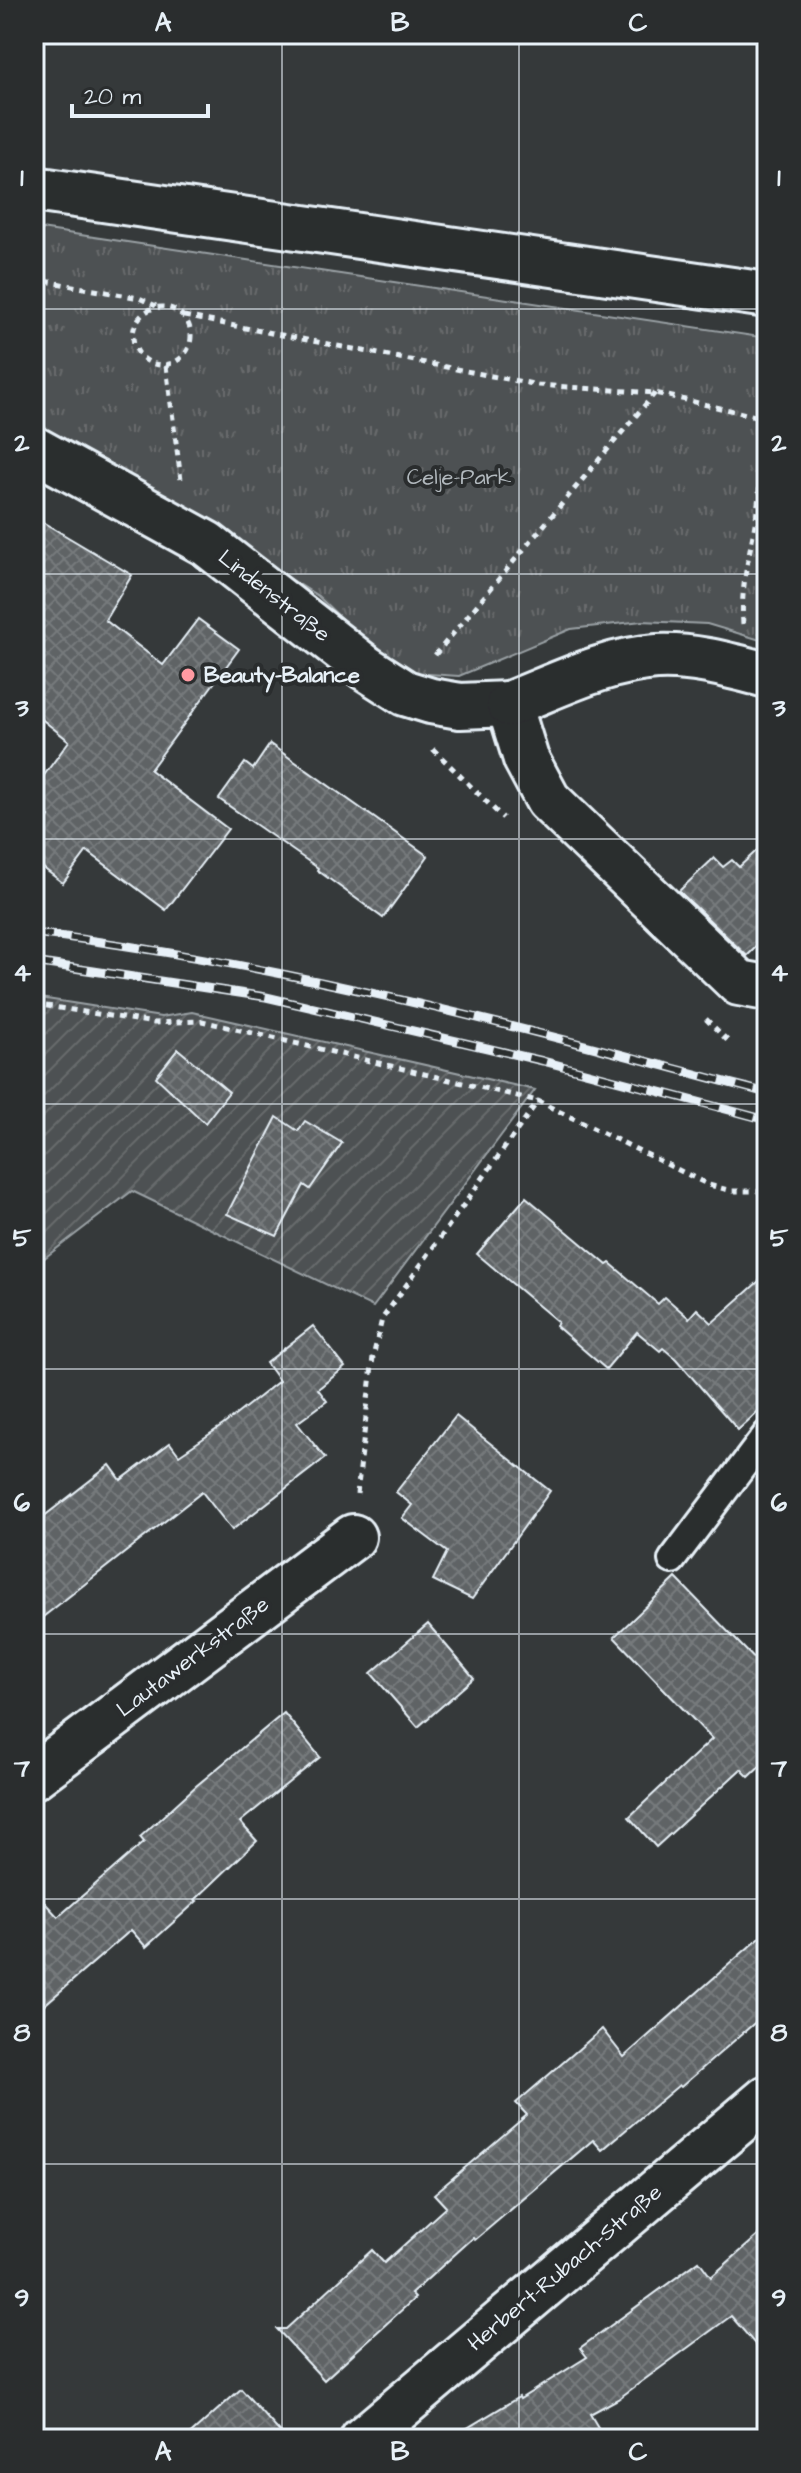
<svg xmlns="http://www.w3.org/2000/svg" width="801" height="2473" viewBox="0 0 801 2473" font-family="'Architects Daughter',sans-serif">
<defs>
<pattern id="park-tufts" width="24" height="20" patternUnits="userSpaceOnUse" patternTransform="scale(2)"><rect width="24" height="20" fill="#4d5152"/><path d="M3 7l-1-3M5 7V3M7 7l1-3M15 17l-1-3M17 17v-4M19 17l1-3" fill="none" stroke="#676a6c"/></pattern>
<pattern id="garden-furrows" width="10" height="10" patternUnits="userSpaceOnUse" patternTransform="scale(2)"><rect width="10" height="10" fill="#4d5152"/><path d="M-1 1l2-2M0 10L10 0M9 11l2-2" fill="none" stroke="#676a6c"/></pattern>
<pattern id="building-cross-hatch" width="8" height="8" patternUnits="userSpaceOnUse" patternTransform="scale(2)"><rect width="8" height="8" fill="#5f6365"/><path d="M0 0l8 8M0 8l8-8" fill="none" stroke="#767a7c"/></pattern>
</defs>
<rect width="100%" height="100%" fill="#35393a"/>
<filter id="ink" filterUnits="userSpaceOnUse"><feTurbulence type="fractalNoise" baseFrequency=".0125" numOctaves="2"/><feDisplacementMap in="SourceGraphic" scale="16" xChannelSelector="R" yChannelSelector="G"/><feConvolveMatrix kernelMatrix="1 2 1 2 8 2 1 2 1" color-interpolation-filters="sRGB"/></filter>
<g filter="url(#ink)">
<polygon fill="url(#park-tufts)" stroke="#9aa1a5" stroke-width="2" points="34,228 767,338 767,642 707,624 642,621 571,629 459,676 397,672 318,596 75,445 34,425"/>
<polygon fill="url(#garden-furrows)" stroke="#9aa1a5" stroke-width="2" points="34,997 161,1017 192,1012 535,1090 373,1307 132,1191 34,1266"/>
<g fill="url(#building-cross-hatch)" stroke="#e8f1f8" stroke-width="2">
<polygon points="34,517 132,575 105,620 163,665 198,619 239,649 150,770 228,829 166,910 87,851 63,883 34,861 34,837 49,817 34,807 34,789 69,741 34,713"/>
<polygon points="270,744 428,856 383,918 317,870 318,868 219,799 245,763 253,769"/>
<polygon points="767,841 767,936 747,956 679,891 714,858 723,867 732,860 739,867"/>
<polygon points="178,1049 229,1092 205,1123 156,1077"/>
<polygon points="277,1117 298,1131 305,1121 342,1143 310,1189 304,1185 277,1236 227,1214"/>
<polygon points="526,1197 607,1265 610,1263 658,1304 665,1297 689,1318 697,1309 712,1323 767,1274 767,1403 738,1430 676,1359 663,1348 660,1351 637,1332 606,1369 556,1326 558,1322 477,1254"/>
<polygon points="313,1326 345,1367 318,1389 327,1401 297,1423 325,1458 232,1530 202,1492 34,1624 34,1524 110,1465 121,1480 170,1443 179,1455 223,1425 279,1381 266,1363"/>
<polygon points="456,1416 550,1491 472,1599 433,1580 447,1552 402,1518 412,1505 396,1492"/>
<polygon points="676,1578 767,1672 767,1760 749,1777 741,1769 656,1847 629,1817 712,1739 614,1637"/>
<polygon points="428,1624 474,1678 418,1727 371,1673"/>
<polygon points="284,1713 320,1757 240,1822 257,1841 195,1900 197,1901 146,1947 131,1930 34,2014 34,1891 58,1917 144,1842 140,1837 196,1786"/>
<polygon points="767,1931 767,2012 681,2087 679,2085 602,2150 593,2140 475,2240 473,2238 411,2294 415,2298 324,2380 277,2329 286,2329 372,2250 384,2263 446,2207 434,2194 527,2115 516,2103 602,2029 624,2057"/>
<polygon points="767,2228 767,2358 731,2316 618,2399 590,2414 605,2439 449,2439 519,2397 520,2399 587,2357 580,2348 699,2261 711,2277"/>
<polygon points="241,2389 286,2439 185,2439"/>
</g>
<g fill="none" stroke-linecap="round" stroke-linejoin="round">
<defs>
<polyline id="lane" points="672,1560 767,1434"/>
<g id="street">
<polyline points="34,449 207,544 366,668 405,693 431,701 460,706 509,704 526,759 548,800 739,983 767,988"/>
<path d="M 509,704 C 556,686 606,660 657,657 C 694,655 731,666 767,675"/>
<polyline points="34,1776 353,1537"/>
<polyline points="363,2439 767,2098"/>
</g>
<polyline id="secondary" points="34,189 767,295"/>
</defs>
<use href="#lane" stroke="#e8f1f8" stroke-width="32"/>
<use href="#street" stroke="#e8f1f8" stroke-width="50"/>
<use href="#secondary" stroke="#e8f1f8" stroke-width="50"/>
<g stroke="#e8f1f8" stroke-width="5" stroke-dasharray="6 6" stroke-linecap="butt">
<polyline points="34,279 139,298 156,306"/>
<circle cx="162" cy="336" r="29"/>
<polyline points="184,316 538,385 655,393 764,418"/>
<polyline points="166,366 181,480"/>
<path d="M 743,624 C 740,586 750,554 756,518 C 761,485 762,452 764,418 L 767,419"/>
<polyline points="435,655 655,393"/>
<polyline points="433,749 503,818"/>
<polyline points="34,1004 154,1023 202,1021 538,1101"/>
<polyline points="706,1019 730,1043"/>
<polyline points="357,1494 373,1357 382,1319 538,1101 709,1185 732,1191 767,1191"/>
</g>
<use href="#lane" stroke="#2a2d2e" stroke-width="26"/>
<use href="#street" stroke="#2a2d2e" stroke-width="44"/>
<use href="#secondary" stroke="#2a2d2e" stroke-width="44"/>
<defs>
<g id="rail">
<path d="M 34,933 C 282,963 526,1029 767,1093"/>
<polyline points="34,962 266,997 543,1061 767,1120"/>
</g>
</defs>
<use href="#rail" stroke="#e8f1f8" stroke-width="9"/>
<use href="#rail" stroke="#2a2d2e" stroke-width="6" stroke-dasharray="18" stroke-linecap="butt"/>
</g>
</g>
<path fill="none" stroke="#e8f1f8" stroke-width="2" stroke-opacity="0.55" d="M 282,34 L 282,2439M 519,34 L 519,2439M 34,309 L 767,309M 34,574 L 767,574M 34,839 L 767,839M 34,1104 L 767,1104M 34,1369 L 767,1369M 34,1634 L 767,1634M 34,1899 L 767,1899M 34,2164 L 767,2164"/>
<circle fill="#ff9aa2" stroke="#2a2d2e" stroke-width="3" cx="188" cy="675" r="8"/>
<g text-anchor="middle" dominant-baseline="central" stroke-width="8" stroke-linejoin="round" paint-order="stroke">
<g font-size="22" fill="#b2b9be" stroke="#2a2d2e">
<text x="459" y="477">Celje-Park</text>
</g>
<g font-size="22" fill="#e8f1f8" stroke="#2a2d2e">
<text transform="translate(274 596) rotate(38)">Lindenstraße</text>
<text transform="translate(193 1657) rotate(-37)">Lautawerkstraße</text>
<text transform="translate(565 2268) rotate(-40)">Herbert-Rubach-Straße</text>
</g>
<g font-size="22" font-weight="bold" fill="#e8f1f8" stroke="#2a2d2e" text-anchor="start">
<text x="204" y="675">Beauty-Balance</text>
</g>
</g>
<rect width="801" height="2473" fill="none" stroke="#2a2d2e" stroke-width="88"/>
<path d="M72 104v12h136v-12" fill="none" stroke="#e8f1f8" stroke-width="4"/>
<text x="84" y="104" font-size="24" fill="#e8f1f8" stroke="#2a2d2e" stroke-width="6" paint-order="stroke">20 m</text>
<rect x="44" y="44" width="713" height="2385" fill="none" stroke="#e8f1f8" stroke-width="3"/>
<g font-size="26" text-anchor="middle" font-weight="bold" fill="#e8f1f8">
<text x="163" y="31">A</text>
<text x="400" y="31">B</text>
<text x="638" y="31">C</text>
<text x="22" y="186">1</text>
<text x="779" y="186">1</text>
<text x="22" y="451">2</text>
<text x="779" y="451">2</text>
<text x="22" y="716">3</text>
<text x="779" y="716">3</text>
<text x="22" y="981">4</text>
<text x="779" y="981">4</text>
<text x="22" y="1246">5</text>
<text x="779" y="1246">5</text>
<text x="22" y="1511">6</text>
<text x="779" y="1511">6</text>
<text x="22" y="1776">7</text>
<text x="779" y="1776">7</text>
<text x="22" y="2041">8</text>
<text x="779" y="2041">8</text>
<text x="22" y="2306">9</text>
<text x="779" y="2306">9</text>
<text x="163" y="2460">A</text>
<text x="400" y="2460">B</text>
<text x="638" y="2460">C</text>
</g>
</svg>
